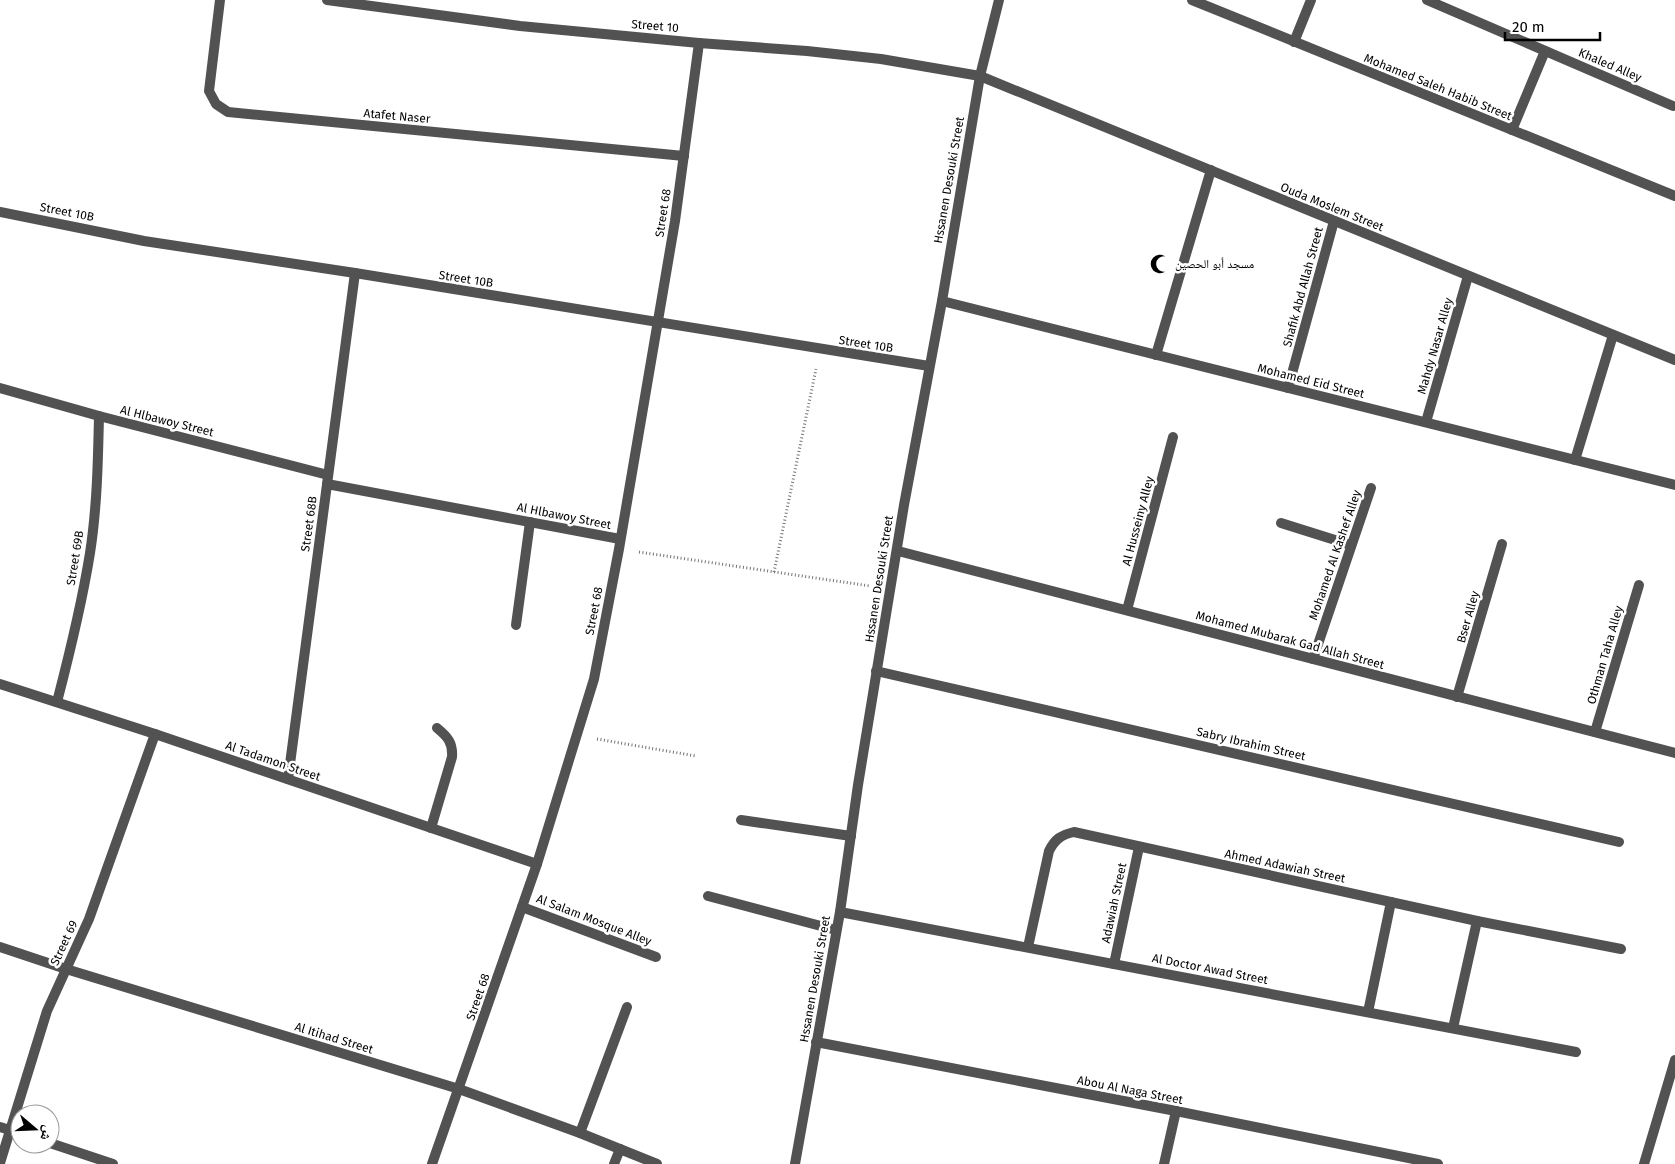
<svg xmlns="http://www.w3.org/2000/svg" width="1675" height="1164" viewBox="0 0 1675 1164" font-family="'Fira Sans','Noto Naskh Arabic',sans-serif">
<rect width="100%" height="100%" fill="#fff"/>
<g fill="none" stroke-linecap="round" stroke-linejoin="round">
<g stroke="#747474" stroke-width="3" stroke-dasharray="1 2.5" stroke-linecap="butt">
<polyline points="639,552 870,586"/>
<polyline points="774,572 816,369"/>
<polyline points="597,739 696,756"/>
</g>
<polyline stroke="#525252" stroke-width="10" points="741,820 851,836"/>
<g stroke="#525252" stroke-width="10">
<polyline points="220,0 209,91 216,104 228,112 684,156"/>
<polyline points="327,0 520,26 699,43 807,51 881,59 980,76 1675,360"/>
<polyline points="1192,0 1675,196"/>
<polyline points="1427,0 1673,106"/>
<polyline points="1294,42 1311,0"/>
<polyline points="1512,130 1545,51"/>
<polyline points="0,212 144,241 355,273 929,366"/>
<polyline points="942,301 1675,485"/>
<polyline points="1156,355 1211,170"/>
<polyline points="0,388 99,416 328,475"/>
<polyline points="1288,388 1334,221"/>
<polyline points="1426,422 1468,276"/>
<polyline points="1575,460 1613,335"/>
<polyline points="327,484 620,539"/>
<polyline points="1281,523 1351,545"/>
<polyline points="898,551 1675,753"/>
<polyline points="1127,610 1173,437"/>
<polyline points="516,625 530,522"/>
<polyline points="1313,659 1371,488"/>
<polyline points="876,671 1619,842"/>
<polyline points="0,684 155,734 537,864"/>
<polyline points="1457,697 1502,544"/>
<path d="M 57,702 C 70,652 82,603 90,553 C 97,508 98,462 99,416"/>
<polyline points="1595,732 1639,585"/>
<polyline points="288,779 355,273"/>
<path d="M 431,828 L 452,757 C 453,743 448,737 437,728"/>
<polyline points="708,896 836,930"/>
<polyline points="522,907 656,957"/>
<polyline points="840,912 1576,1052"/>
<polyline points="0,947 66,969 459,1089 580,1133 657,1164"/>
<path d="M 1028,947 L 1049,851 C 1055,839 1061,835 1074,832 L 1477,921 L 1621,949"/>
<polyline points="1114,964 1139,847"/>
<polyline points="1368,1012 1391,902"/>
<polyline points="1453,1028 1477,921"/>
<polyline points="816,1042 1176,1111 1438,1164"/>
<polyline points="0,1127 20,1133"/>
<polyline points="580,1133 627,1007"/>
<polyline points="50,1143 113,1164"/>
<polyline points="0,1163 47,1011 89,919 155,734"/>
<polyline points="432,1164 537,864 594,679 619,549 675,221 699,43"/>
<polyline points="614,1164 620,1149"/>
<polyline points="795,1164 840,912 858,785 904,505 942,301 980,76 999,0"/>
<polyline points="1164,1164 1176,1111"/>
<polyline points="1644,1164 1675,1060"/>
</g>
</g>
<defs>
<symbol id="mosque-bare" viewBox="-9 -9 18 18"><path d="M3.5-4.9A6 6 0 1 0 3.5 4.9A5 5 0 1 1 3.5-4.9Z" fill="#000" stroke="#fff" stroke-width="2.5" paint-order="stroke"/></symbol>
</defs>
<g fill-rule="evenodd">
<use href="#mosque-bare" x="1146" y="250" width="28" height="28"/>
</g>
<g text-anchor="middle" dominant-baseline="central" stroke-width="5" stroke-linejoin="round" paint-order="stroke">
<g font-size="12" fill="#000" stroke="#fff">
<text transform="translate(655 26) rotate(5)">Street 10</text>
<text transform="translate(1610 65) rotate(23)">Khaled Alley</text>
<text transform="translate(1438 87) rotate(22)">Mohamed Saleh Habib Street</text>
<text transform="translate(397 116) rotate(5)">Atafet Naser</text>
<text transform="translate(949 180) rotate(-80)">Hssanen Desouki Street</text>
<text transform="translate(1332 207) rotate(22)">Ouda Moslem Street</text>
<text transform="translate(67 212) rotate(11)">Street 10B</text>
<text transform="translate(663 213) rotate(-81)">Street 68</text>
<text transform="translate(466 279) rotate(9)">Street 10B</text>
<text transform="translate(1303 287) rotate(-75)">Shafik Abd Allah Street</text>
<text transform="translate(866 344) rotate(9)">Street 10B</text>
<text transform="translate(1435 346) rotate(-74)">Mahdy Nasar Alley</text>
<text transform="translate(1311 381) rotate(14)">Mohamed Eid Street</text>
<text transform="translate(167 421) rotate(14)">Al Hlbawoy Street</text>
<text transform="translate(564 516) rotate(11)">Al Hlbawoy Street</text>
<text transform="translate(1138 521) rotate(-75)">Al Husseiny Alley</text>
<text transform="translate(309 524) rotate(-82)">Street 68B</text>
<text transform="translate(1335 555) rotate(-71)">Mohamed Al Kashef Alley</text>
<text transform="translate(75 558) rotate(-81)">Street 69B</text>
<text transform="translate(879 579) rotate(-81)">Hssanen Desouki Street</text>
<text transform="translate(594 611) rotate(-79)">Street 68</text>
<text transform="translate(1468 617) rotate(-74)">Bser Alley</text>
<text transform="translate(1290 640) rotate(15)">Mohamed Mubarak Gad Allah Street</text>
<text transform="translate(1605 655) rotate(-74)">Othman Taha Alley</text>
<text transform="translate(1251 744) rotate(13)">Sabry Ibrahim Street</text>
<text transform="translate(273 761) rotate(19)">Al Tadamon Street</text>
<text transform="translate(1285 866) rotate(12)">Ahmed Adawiah Street</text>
<text transform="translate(1114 903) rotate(-78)">Adawiah Street</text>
<text transform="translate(594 920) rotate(21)">Al Salam Mosque Alley</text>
<text transform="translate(64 943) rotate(-65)">Street 69</text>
<text transform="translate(1210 969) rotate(11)">Al Doctor Awad Street</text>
<text transform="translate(815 979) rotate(-80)">Hssanen Desouki Street</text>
<text transform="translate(478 997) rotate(-71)">Street 68</text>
<text transform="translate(334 1038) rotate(17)">Al Itihad Street</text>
<text transform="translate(1130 1090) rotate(11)">Abou Al Naga Street</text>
</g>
<g font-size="12" fill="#000" stroke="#fff" text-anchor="start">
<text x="1175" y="264">مسجد أبو الحصين</text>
</g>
</g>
<g transform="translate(35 1129) rotate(109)"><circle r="24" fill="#ffffff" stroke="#999999"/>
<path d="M0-4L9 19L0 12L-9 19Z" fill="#000000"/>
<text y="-8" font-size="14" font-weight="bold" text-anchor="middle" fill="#000000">ش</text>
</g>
<path d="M1505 32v8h95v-8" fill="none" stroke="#000000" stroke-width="2.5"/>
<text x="1512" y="32" font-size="15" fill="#000000" stroke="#ffffff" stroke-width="4" paint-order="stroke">20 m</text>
</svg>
